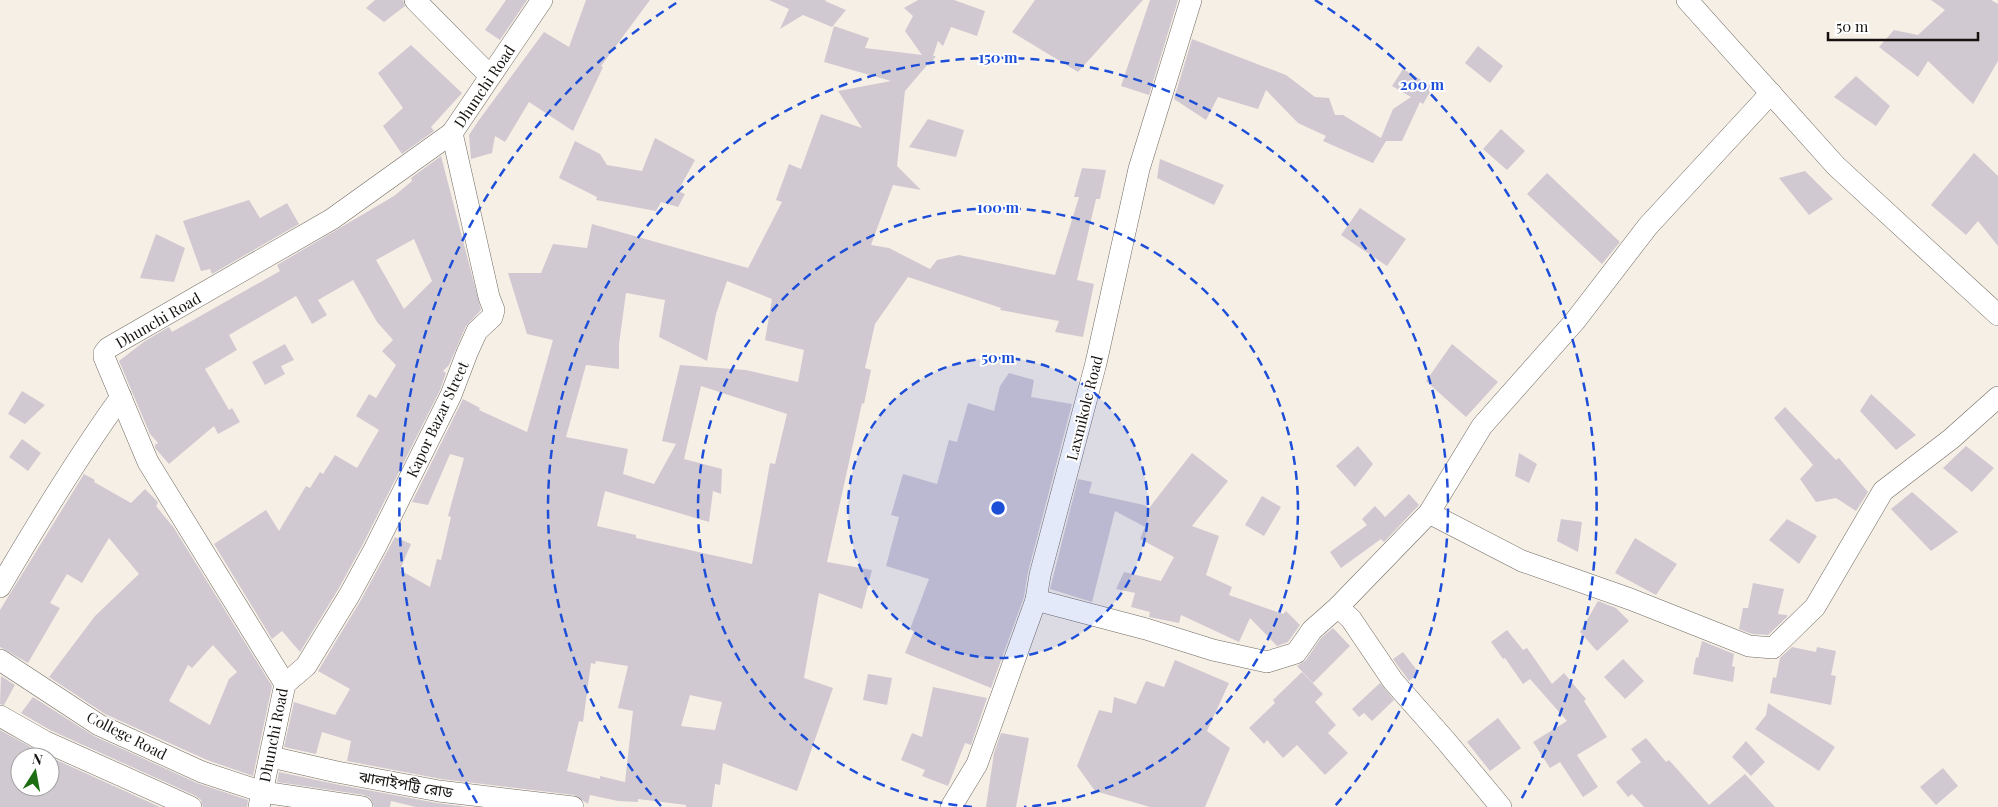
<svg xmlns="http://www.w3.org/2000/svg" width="1998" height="807" viewBox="0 0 1998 807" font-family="'Playfair Display','Noto Sans Bengali',serif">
<rect width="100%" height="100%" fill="#f6efe6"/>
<g fill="#d1c9d1" fill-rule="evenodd">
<polygon points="375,0 403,0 405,6 384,22 366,8"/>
<polygon points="506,0 527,0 500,40 485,30"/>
<polygon points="586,0 650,0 601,66 603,67 573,131 529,102 505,142 495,136 492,153 471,159 469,135 479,120 544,32 569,47"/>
<polygon points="769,0 826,0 825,1 846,10 832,27 803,15 780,29 789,9"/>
<path d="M 918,0 L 954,0 L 985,11 L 977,36 L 951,27 L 943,46 L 938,41 L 933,56 L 936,56 L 929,66 L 928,64 L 905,91 L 897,166 L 921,190 L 893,185 L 871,245 L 889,248 L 930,269 L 937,260 L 959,255 L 1055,275 L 1079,197 L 1074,197 L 1082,168 L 1106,170 L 1100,199 L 1096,199 L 1077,280 L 1094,284 L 1083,337 L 1055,332 L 1059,321 L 1000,310 L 1001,308 L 908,277 L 875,324 L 865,368 L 871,370 L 864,404 L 862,403 L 827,562 L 872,570 L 862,609 L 819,593 L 804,678 L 833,688 L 797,791 L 723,763 L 720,785 L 715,784 L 712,807 L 686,807 L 686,805 L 638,799 L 638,802 L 618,801 L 590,795 L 588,804 L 574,795 L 441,779 L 347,761 L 351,741 L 322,732 L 316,754 L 284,747 L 294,702 L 335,715 L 350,689 L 318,671 L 361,600 L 395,537 L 411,544 L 400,570 L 430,587 L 437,559 L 441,560 L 451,517 L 448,516 L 464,458 L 450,454 L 428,505 L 412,502 L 463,399 L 480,408 L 479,410 L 527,432 L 553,340 L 527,334 L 508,273 L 541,273 L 553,244 L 587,248 L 592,224 L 748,268 L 782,202 L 776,200 L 789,164 L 801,169 L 821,114 L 862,128 L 838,91 L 891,81 L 824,62 L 834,26 L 869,38 L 865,48 L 922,55 L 905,31 L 913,16 L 904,8 ZM 727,281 L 772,299 L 765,340 L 804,350 L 798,382 L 746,370 L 680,365 L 662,441 L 676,444 L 654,484 L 623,474 L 628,449 L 566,437 L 586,365 L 619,369 L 619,344 L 626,293 L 665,300 L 659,337 L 707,361 L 716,314 ZM 701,386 L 787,414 L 775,464 L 770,463 L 752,564 L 636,538 L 636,535 L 597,526 L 605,491 L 709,522 L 713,491 L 721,494 L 722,469 L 684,459 ZM 596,661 L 628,666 L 618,708 L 633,711 L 625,782 L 600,776 L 600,779 L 567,771 L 579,721 L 583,722 L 591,663 L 595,664 ZM 690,695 L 722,702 L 715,730 L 681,726 Z"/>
<polygon points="1035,0 1143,0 1078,72 1012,32"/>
<polygon points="1150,0 1178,0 1149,95 1121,86"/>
<polygon points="1931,0 1991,0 1998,4 1998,61 1973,104 1928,61 1918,77 1879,47 1894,30 1918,35 1945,10"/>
<polygon points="1192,39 1286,75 1315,97 1329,98 1335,115 1343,115 1381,138 1393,109 1411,97 1392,86 1403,69 1433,87 1423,104 1420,102 1402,141 1384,141 1386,141 1373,163 1323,141 1326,136 1298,123 1266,90 1258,109 1218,97 1206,120 1174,99"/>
<polygon points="411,45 462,93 431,127 434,131 402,154 383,126 403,108 378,73"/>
<polygon points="1478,46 1503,66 1490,83 1465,63"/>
<polygon points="1856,76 1890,106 1876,126 1834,97"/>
<polygon points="928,119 964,130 956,157 909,147"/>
<polygon points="1501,129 1525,151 1507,170 1483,149"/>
<polygon points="655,138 695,160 678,191 685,194 678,207 661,202 656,211 596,200 597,197 559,178 575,141 600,154 607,165 642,171"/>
<polygon points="1974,153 1998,176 1998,246 1978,221 1966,235 1931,205"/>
<path d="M 441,156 L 481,310 L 466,326 L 449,365 L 443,371 L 446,373 L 440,390 L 364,542 L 339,588 L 300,652 L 282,631 L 272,639 L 214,544 L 266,510 L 279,531 L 306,486 L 310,488 L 320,472 L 323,474 L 335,455 L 357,468 L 379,430 L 356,416 L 369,394 L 376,398 L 396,365 L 382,351 L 393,340 L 377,322 L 353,280 L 318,300 L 327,315 L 312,324 L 296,296 L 229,335 L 237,350 L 205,369 L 229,410 L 232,408 L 240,422 L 218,434 L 214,426 L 169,464 L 155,448 L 155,445 L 158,443 L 150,434 L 119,361 L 145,341 L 169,327 L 172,332 L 280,271 L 277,265 L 394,196 L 412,181 L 411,178 ZM 414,239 L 432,281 L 404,309 L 376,260 Z"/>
<polygon points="1160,159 1224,185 1214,205 1157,178"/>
<polygon points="1805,171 1833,199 1809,215 1779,178"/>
<polygon points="1547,173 1620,242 1602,264 1527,194"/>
<polygon points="249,200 260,218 287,203 299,224 212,274 210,269 201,271 183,221"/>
<polygon points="1360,208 1406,239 1387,266 1341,235"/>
<polygon points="156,234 185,248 174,282 140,278"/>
<polygon points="285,344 294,360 281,366 285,374 265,385 252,362"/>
<polygon points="1452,344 1498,382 1466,417 1426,381"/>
<polygon points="1009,373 1034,380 1031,397 1072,404 1028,572 1024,597 991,688 905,653 914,631 910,629 929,579 886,566 899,517 891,515 903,474 937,484 949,440 957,442 968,403 994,411 1000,386"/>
<polygon points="22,391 45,405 25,424 8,414"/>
<polygon points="1871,394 1916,435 1896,450 1860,411"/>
<polygon points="1785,407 1836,460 1839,458 1868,492 1856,511 1836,498 1816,502 1800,479 1813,465 1774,418"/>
<polygon points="22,439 41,453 28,471 9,457"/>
<polygon points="1358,446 1373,464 1355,487 1336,466"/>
<polygon points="1966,446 1994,468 1972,492 1943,468"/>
<polygon points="1192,453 1228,481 1192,526 1219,536 1206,575 1232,587 1229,595 1283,614 1286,611 1300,625 1288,642 1277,646 1250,618 1239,642 1181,615 1179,623 1149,617 1150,612 1131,607 1135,593 1116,589 1124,572 1161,581 1174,557 1140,539 1145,527 1115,511 1092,602 1050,589 1078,479 1092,482 1089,493 1144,505 1149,508"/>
<polygon points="1519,453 1537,464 1529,483 1515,476"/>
<path d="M 84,474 L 95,480 L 94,482 L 131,503 L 145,489 L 157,501 L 158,503 L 156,506 L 174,528 L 272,686 L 253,776 L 207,760 L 105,714 L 49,677 L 95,616 L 139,574 L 109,538 L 82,583 L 67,574 L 50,603 L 60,608 L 28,663 L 0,647 L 0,610 ZM 213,645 L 237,672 L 229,679 L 210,725 L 169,701 L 188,665 L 192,668 Z"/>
<polygon points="1912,492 1958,532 1931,551 1891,509"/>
<polygon points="1409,494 1419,505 1384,542 1381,539 1341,568 1330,552 1367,525 1362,519 1375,506 1385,517"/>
<polygon points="1262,496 1281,507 1264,536 1245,525"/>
<polygon points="1561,519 1582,522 1578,552 1557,541"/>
<polygon points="1787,519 1817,536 1799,564 1769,540"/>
<polygon points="1635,538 1677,564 1656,595 1615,573"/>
<polygon points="1753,583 1784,589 1778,614 1787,615 1787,617 1768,635 1752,634 1739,629 1743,608 1748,608"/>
<polygon points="1598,601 1616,608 1629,621 1597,651 1580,632"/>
<polygon points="1333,628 1350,646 1313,683 1297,666 1306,660 1321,638"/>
<polygon points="1507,630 1523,650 1527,648 1552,684 1564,673 1586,699 1584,701 1607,737 1577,755 1598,787 1583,797 1560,762 1550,768 1533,742 1567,721 1530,679 1523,684 1505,658 1503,659 1491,642"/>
<polygon points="1702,641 1734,654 1732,666 1735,667 1733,682 1693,674 1696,657 1698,658"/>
<polygon points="1792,647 1816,652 1817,647 1836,651 1831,675 1836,676 1831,705 1770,693 1773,677 1776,678 1780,658"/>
<polygon points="1403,652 1419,673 1409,681 1393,659"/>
<polygon points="1623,659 1644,681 1625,699 1604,677"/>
<polygon points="1175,660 1229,683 1207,731 1230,748 1205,807 1150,807 1095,791 1077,766 1099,710 1112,713 1114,697 1136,704 1146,681 1164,687"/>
<polygon points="1302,672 1323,694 1315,702 1336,725 1328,733 1348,753 1325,775 1297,745 1283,758 1267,740 1264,744 1249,728 1275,703 1273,700"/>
<polygon points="868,674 892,678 887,705 863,700"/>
<polygon points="1,676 15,685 4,705 0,704"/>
<polygon points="1380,683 1394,700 1372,721 1364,713 1359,717 1352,709"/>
<polygon points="933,687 987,698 971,745 965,743 948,786 922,776 925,770 901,760 912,733 922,737"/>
<polygon points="33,697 94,736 197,783 248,800 247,807 203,807 201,800 196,796 50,730 21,713"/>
<polygon points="1768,703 1835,747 1819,771 1755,729 1766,715"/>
<polygon points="1498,718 1521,748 1490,771 1467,742"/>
<polygon points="0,730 49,757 20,757 20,787 50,787 50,757 160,807 0,807"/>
<polygon points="1001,733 1029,738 1016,807 986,807 994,753"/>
<polygon points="1646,738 1666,762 1669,760 1709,805 1745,774 1775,807 1644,807 1632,794 1628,797 1616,782 1641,762 1631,749"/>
<polygon points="1746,741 1765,762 1751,776 1732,757"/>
<polygon points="1943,768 1958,786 1936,805 1920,787"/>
<polygon points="279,772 335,784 437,803 468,807 416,807 391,801 390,807 374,807 370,798 364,795 277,782"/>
</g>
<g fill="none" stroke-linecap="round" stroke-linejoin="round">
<defs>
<g id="minor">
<polyline points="415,0 490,76"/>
<polyline points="1687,0 1836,166 1998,315"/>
<polyline points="1429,513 1522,561 1630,599 1749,646 1773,648 1815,607 1883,491 1951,439 1998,397"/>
<path d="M 0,587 C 38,522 77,458 121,397"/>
<polyline points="1036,600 1146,629 1213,650 1267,662 1296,653 1312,630 1338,607 1351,619 1393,681 1446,741 1501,807"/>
<polyline points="1338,607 1429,513 1482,426 1575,321 1648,226 1771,93"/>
<polyline points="0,660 99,725 202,772 263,792 362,807"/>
<polyline points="285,684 306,666 350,594 375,548 451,395 467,353 477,331 492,317 494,310 489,297 452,133"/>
<polyline points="0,716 44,741 191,807"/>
<polyline points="271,757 337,772 439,791 573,807"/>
<polyline points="259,807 285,684 148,462 104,357 104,353 108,348 332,219 452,133 542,0"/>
<polyline points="951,807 977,764 1036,600 1040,575 1096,363 1139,169 1191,0"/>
</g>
</defs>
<use href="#minor" stroke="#706a62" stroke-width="22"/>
<use href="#minor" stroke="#fff" stroke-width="21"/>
</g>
<circle cx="998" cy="508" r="150" fill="#1d4ed8" fill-opacity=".12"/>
<g fill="none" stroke="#1d4ed8" stroke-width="2.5" stroke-dasharray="9 6">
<circle cx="998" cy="508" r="150"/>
<path d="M972 807A300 300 0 1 1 1024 807"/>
<path d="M661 806A450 450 0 1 1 1335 806"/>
<path d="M477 803A599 599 0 0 1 681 0M1315 0A599 599 0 0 1 1519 803"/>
</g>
<g text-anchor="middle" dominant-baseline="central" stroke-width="4" stroke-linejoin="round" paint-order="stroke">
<g font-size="15" fill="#15120f" stroke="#fff">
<text transform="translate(484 86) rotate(-56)">Dhunchi Road</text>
<text transform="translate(158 320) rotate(-30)">Dhunchi Road</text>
<text transform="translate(1084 408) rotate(-76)">Laxmikole Road</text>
<text transform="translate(437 419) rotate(-65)">Kapor Bazar Street</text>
<text transform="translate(127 735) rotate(27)">College Road</text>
<text transform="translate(273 735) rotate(-79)">Dhunchi Road</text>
<text transform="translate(406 784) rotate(10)">ঝালাইপট্টি রোড</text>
</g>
</g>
<circle cx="998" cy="508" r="8" fill="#1d4ed8" stroke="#fff" stroke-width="2.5"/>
<g font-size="15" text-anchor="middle" font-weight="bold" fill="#1d4ed8" stroke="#fff" stroke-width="4" stroke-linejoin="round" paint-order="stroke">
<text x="998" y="63">150 m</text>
<text x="1422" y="90">200 m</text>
<text x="998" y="213">100 m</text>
<text x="998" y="363">50 m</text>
</g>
<g transform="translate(35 772) rotate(11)"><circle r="24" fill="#ffffff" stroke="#a1a09f"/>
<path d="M0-4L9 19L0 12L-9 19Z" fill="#1d6d13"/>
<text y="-8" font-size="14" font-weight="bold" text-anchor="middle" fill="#15120f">N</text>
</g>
<path d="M1828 32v8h150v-8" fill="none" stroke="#15120f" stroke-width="2.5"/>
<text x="1836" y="32" font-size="15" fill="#15120f" stroke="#ffffff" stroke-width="4" paint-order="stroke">50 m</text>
</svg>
